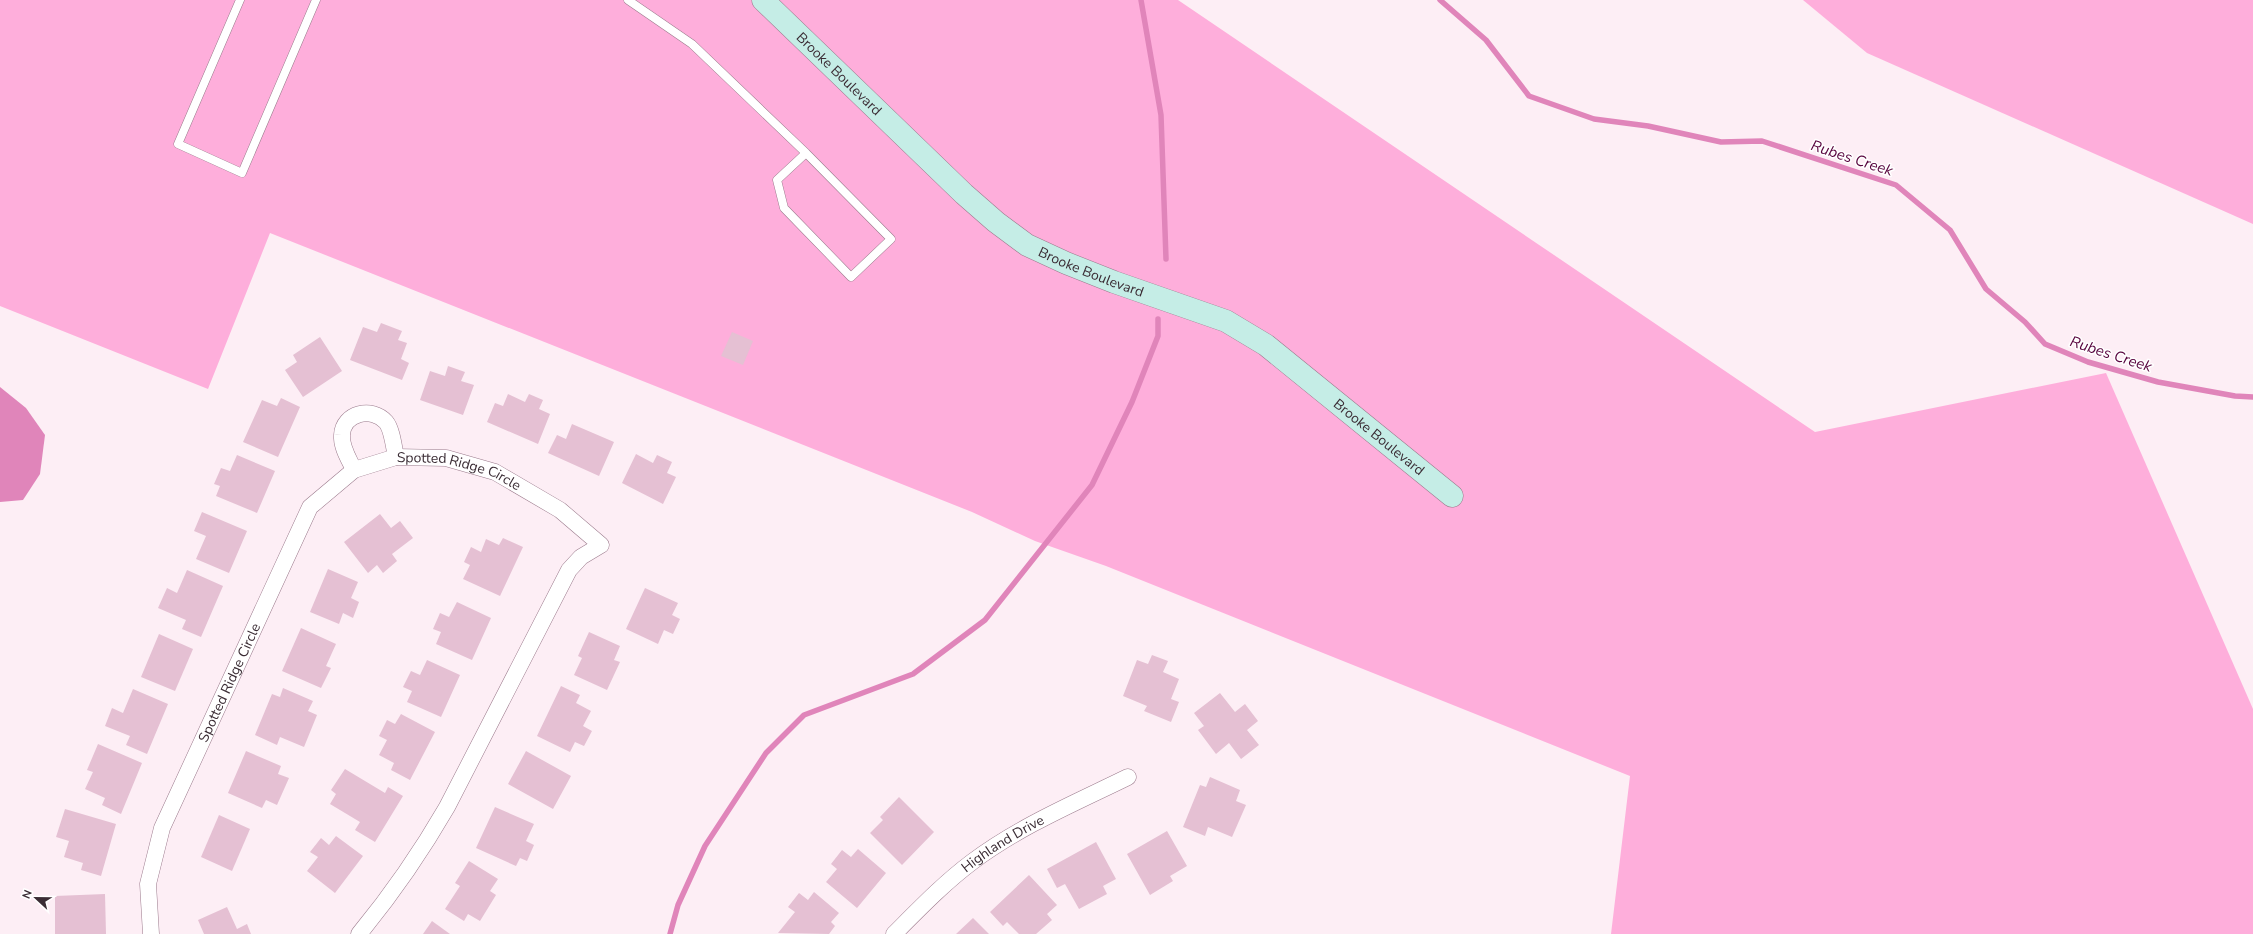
<svg xmlns="http://www.w3.org/2000/svg" width="2253" height="934" viewBox="0 0 2253 934" font-family="'Nunito Sans',sans-serif">
<rect width="100%" height="100%" fill="#fdeef5"/>
<g fill="#feaedb">
<polygon points="0,0 1178,0 1815,432 2106,373 2253,709 2253,934 1611,934 1630,776 1106,566 1035,541 972,512 270,233 208,389 0,306"/>
<polygon points="1803,0 2253,0 2253,224 1867,53"/>
</g>
<polygon fill="#e085ba" points="0,387 26,408 45,435 40,474 23,500 0,502"/>
<g fill="none" stroke-linecap="round" stroke-linejoin="round">
<g stroke="#e085ba" stroke-width="5.5">
<polyline points="1141,0 1161,115 1166,259"/>
<polyline points="1440,0 1486,40 1529,96 1594,119 1648,126 1721,142 1762,141 1896,185 1950,230 1986,289 2025,322 2045,344 2088,362 2158,382 2235,396 2253,397"/>
<polyline points="670,934 678,905 705,846 766,753 804,715 913,674 985,620 1092,485 1132,402 1158,336 1158,319"/>
</g>
</g>
<g fill="#e5c0d3">
<polygon points="381,323 402,331 398,340 407,343 401,359 409,363 402,380 350,360 363,327 377,332"/>
<polygon points="732,332 753,341 743,365 721,356"/>
<polygon points="320,337 342,371 303,397 285,370 297,362 293,355"/>
<polygon points="448,366 465,372 461,381 474,385 463,415 420,400 430,371 445,376"/>
<polygon points="508,394 525,402 529,394 543,400 539,409 550,414 538,444 487,422 495,403 503,406"/>
<polygon points="281,398 300,407 278,457 243,442 262,400 277,406"/>
<polygon points="572,424 614,442 599,476 548,453 557,435 566,439"/>
<polygon points="636,454 653,463 657,455 672,462 667,473 676,477 663,504 622,483"/>
<polygon points="237,455 275,471 257,513 216,496 220,486 214,484 221,468 230,471"/>
<polygon points="202,512 247,531 229,573 196,559 206,536 194,531"/>
<polygon points="380,514 391,528 400,521 413,538 392,554 397,561 383,573 377,565 368,573 344,542"/>
<polygon points="503,538 523,547 500,596 463,579 470,565 464,562 471,547 481,552 486,539 499,545"/>
<polygon points="328,569 358,582 351,598 359,602 353,618 343,613 339,624 310,612"/>
<polygon points="187,570 223,586 201,637 182,629 186,620 158,608 167,588 177,593"/>
<polygon points="645,588 678,603 672,615 680,619 673,634 664,630 658,644 626,629"/>
<polygon points="457,602 491,618 472,660 436,644 441,632 433,629 440,613 449,617"/>
<polygon points="301,628 336,644 326,666 331,668 321,688 282,671"/>
<polygon points="589,632 620,646 614,660 620,662 607,690 574,675 582,658 578,656"/>
<polygon points="159,634 193,649 175,691 141,677"/>
<polygon points="1152,655 1168,661 1163,672 1179,679 1171,699 1179,702 1171,722 1144,711 1147,706 1123,696 1137,660 1148,664"/>
<polygon points="427,660 460,675 441,717 407,702 412,691 403,687 411,671 420,675"/>
<polygon points="561,686 580,695 576,703 591,711 583,726 592,731 584,746 575,742 570,752 537,736"/>
<polygon points="283,688 313,701 308,711 317,715 304,747 280,737 277,745 255,735 272,694 280,697"/>
<polygon points="133,689 168,704 147,754 126,745 130,736 105,726 112,708 123,713"/>
<polygon points="1220,693 1235,712 1245,704 1258,721 1247,730 1259,745 1241,759 1229,743 1216,754 1198,730 1204,726 1194,713"/>
<polygon points="401,714 435,732 410,780 391,770 394,763 379,755 387,740 379,736 387,720 395,724"/>
<polygon points="98,744 142,763 121,814 102,805 105,798 85,789 93,772 87,770"/>
<polygon points="246,751 281,766 278,774 289,778 277,805 266,800 262,808 228,793"/>
<polygon points="526,751 571,776 553,809 508,784"/>
<polygon points="345,769 385,793 388,787 403,796 375,842 355,830 360,822 330,804 336,794 331,790"/>
<polygon points="1210,777 1240,790 1236,801 1246,805 1232,837 1208,827 1205,836 1183,827 1200,785 1206,787"/>
<polygon points="899,797 934,832 902,865 870,833 883,820 880,817"/>
<polygon points="495,807 534,824 526,841 534,845 527,861 520,858 516,866 476,848"/>
<polygon points="65,809 116,824 101,876 81,870 83,863 64,857 69,841 56,837"/>
<polygon points="219,815 250,829 232,871 201,857"/>
<polygon points="1167,831 1187,866 1170,876 1173,881 1150,895 1127,854"/>
<polygon points="336,836 363,856 335,893 307,871 318,857 310,852 321,838 329,845"/>
<polygon points="1096,842 1116,879 1103,886 1107,894 1079,909 1065,884 1057,888 1047,869"/>
<polygon points="858,849 886,873 857,908 826,882 837,869 831,864 842,850 851,857"/>
<polygon points="469,861 498,879 490,891 496,895 480,921 468,914 464,921 445,909 460,886 455,883"/>
<polygon points="1029,875 1057,905 1047,914 1052,920 1036,934 1019,934 1007,922 1003,926 990,912"/>
<polygon points="814,892 839,913 831,922 835,926 829,934 778,933 795,912 788,907 799,893 808,900"/>
<polygon points="105,894 106,934 55,934 55,896"/>
<polygon points="227,907 237,929 247,924 251,934 204,934 198,920"/>
<polygon points="973,918 989,934 956,934"/>
<polygon points="432,921 450,934 423,934"/>
</g>
<g fill="none" stroke-linecap="round" stroke-linejoin="round">
<defs>
<g id="lane">
<polyline points="240,0 178,144 242,173 316,0"/>
<polyline points="628,0 692,44 806,153 891,239 851,277 784,208 777,180 806,153"/>
</g>
<g id="street">
<path d="M 354,470 C 349,459 341,447 342,435 C 343,413 372,406 386,422 C 392,429 394,448 396,457"/>
<path id="s1" d="M 151,934 L 148,884 L 162,828 L 310,507 L 354,470 L 396,457 L 446,458 L 495,472 L 560,510 L 601,545 L 581,557 L 569,570 L 447,807 C 421,852 392,894 359,934"/>
<path id="s2" d="M 894,934 C 919,909 944,883 972,862 C 1020,826 1075,803 1128,777"/>
</g>
<g id="secondary">
<path id="s3" d="M 763,0 L 964,194 L 996,222 L 1027,245 L 1066,263 L 1114,282 L 1226,321 L 1266,345 L 1452,496"/>
</g>
</defs>
<use href="#lane" stroke="#9b7a8c" stroke-width="9"/>
<use href="#street" stroke="#9b7a8c" stroke-width="17"/>
<use href="#secondary" stroke="#9b7a8c" stroke-width="23"/>
<use href="#lane" stroke="#fff" stroke-width="8"/>
<use href="#street" stroke="#fff" stroke-width="16"/>
<use href="#secondary" stroke="#c5ede6" stroke-width="22"/>
</g>
<g text-anchor="middle" dominant-baseline="central" stroke-width="3" stroke-linejoin="round" paint-order="stroke">
<g font-size="14" fill="#3a2c34" stroke="#fff">
<text stroke="none"><textPath href="#s3" startOffset="106">Brooke Boulevard</textPath></text>
<text stroke="none"><textPath href="#s3" startOffset="430">Brooke Boulevard</textPath></text>
<text stroke="none"><textPath href="#s3" startOffset="766">Brooke Boulevard</textPath></text>
<text stroke="none"><textPath href="#s1" startOffset="628">Spotted Ridge Circle</textPath></text>
<text stroke="none"><textPath href="#s1" startOffset="268">Spotted Ridge Circle</textPath></text>
<text stroke="none"><textPath href="#s2" startOffset="142">Highland Drive</textPath></text>
</g>
<g font-size="15" font-style="italic" fill="#57033d" stroke="#fff">
<text transform="translate(1852 158) rotate(18)">Rubes Creek</text>
<text transform="translate(2111 354) rotate(18)">Rubes Creek</text>
</g>
</g>
<g transform="translate(36 898) rotate(292)" stroke="#ffffff" stroke-width="3" paint-order="stroke">
<path d="M0-3L7 15L0 10L-7 15Z" fill="#3a2c34"/>
<text y="-6" font-size="11" font-weight="bold" text-anchor="middle" fill="#3a2c34">N</text>
</g>
</svg>
